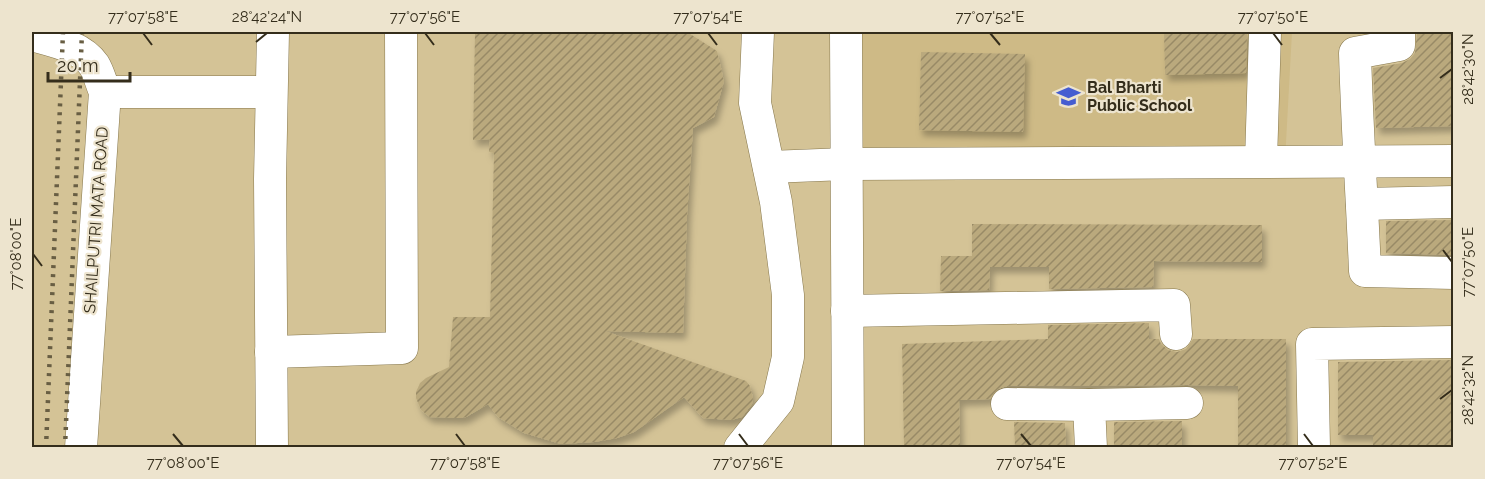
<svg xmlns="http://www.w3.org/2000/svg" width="1485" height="479" viewBox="0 0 1485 479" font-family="Raleway,sans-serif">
<defs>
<pattern id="building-hatch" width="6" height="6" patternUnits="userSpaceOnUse" patternTransform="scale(1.5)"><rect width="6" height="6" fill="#baa97d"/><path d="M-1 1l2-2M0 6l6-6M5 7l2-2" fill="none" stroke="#988a66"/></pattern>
<filter id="shadow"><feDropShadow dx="3.5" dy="6" stdDeviation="3" flood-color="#0004"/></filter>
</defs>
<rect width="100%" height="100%" fill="#d4c396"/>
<polygon fill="#ceba86" points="854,32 1292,32 1285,161 846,164"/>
<g fill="url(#building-hatch)" filter="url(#shadow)">
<polygon points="475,32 687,32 717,51 724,81 714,117 693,128 687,215 683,333 605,331 746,381 750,386 753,398 752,404 742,417 731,420 703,418 684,397 634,432 617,438 594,442 561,444 524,433 498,417 488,404 466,417 460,418 430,417 421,410 416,398 416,392 420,383 426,378 449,367 453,317 490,317 494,153 489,152 490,139 473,140"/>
<polygon points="1164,32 1247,32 1246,73 1165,75"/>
<polygon points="1417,32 1454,32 1454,126 1376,128 1373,68 1402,63 1410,59 1415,53"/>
<polygon points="921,52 1025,54 1023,132 919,130"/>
<polygon points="1454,220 1454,255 1386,253 1386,221"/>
<polygon points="972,224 1262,225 1262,262 1154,261 1153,287 1049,289 1049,267 990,267 989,290 940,291 941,256 972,256"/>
<polygon points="1149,323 1149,339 1159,339 1161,344 1168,350 1177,352 1186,349 1193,339 1286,339 1286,447 1238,447 1238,386 1187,385 1007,386 998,389 990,399 959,400 960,447 904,447 902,344 1048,339 1048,325"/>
<polygon points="1454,360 1454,447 1373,447 1373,435 1338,435 1338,362"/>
<polygon points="1182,421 1182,447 1114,447 1114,422"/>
<polygon points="1014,422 1065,423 1066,447 1015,447"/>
</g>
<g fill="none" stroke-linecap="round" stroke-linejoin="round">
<defs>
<g id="minor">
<polyline points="846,32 848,448"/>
<path d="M 1399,32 L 1399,45 L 1355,53 C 1357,126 1362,198 1365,271 L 1454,273"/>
<path d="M 32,35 C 53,41 81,46 94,65 C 99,73 101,83 105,92 L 81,448"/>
<polyline points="105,92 271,92"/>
<polyline points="1261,161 1265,32"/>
<polyline points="769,167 846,164 1454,161"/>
<polyline points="1362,204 1454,202"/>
<polyline points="847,311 1174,305 1176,334"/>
<polyline points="271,352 402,348 401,32"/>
<polyline points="1007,404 1089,405"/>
<polyline points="272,448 270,179 273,32"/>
<polyline points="740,448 778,401 788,357 788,295 776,202 755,103 758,32"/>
<polyline points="1091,448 1089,405 1187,403"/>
<polyline points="1314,448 1312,344 1454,342"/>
</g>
</defs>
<use href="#minor" stroke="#86774c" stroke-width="33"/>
<use href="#minor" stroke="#fff" stroke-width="32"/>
<g stroke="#685e43" stroke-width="4.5" stroke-dasharray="3 6" stroke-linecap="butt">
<polyline points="46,448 63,32"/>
<polyline points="65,448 82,32"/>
</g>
</g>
<path fill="none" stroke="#342d1b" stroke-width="2" d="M 143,33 L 152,45M 425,33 L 434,45M 708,33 L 717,45M 990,33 L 1000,45M 1273,33 L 1282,45M 256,42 L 267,33M 1440,78 L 1452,69M 1443,250 L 1452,262M 33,254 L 42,266M 1440,399 L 1452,390M 173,434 L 183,446M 456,434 L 465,446M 739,434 L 748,446M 1021,434 L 1031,446M 1304,434 L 1313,446"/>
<defs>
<symbol id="school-bare" viewBox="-9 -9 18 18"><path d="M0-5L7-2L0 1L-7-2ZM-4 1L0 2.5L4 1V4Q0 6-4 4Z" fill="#455dd1" stroke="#ede4ce" stroke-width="2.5" paint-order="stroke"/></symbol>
</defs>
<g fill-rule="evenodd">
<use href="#school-bare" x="1052" y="80" width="33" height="33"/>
</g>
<g text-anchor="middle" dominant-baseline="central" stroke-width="4.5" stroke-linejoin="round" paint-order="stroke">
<g font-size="16" font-weight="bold" fill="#342d1b" stroke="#ede4ce" text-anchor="start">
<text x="1087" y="87">Bal Bharti<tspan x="1087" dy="18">Public School</tspan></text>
</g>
<g font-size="16" fill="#342d1b" stroke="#ede4ce">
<text transform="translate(96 220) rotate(-86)">SHAILPUTRI MATA ROAD</text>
</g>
</g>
<rect width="1485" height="479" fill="none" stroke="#ede4ce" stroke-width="66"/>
<path d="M48 72v9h82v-9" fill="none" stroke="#342d1b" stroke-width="3"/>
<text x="57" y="72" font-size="18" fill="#342d1b" stroke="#ede4ce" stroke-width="4.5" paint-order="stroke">20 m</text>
<rect x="33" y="33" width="1419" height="413" fill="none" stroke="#342d1b" stroke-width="2"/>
<g font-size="15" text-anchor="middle" fill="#342d1b">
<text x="143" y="22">77°07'58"E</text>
<text x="267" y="22">28°42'24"N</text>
<text x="425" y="22">77°07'56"E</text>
<text x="708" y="22">77°07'54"E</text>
<text x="990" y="22">77°07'52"E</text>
<text x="1273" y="22">77°07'50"E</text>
<text transform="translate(1468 69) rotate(-90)" y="5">28°42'30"N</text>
<text transform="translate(16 254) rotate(-90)" y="5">77°08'00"E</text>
<text transform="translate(1468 262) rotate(-90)" y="5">77°07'50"E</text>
<text transform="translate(1468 390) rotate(-90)" y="5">28°42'32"N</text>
<text x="183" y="468">77°08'00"E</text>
<text x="465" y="468">77°07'58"E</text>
<text x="748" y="468">77°07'56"E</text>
<text x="1031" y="468">77°07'54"E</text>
<text x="1313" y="468">77°07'52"E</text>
</g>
</svg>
